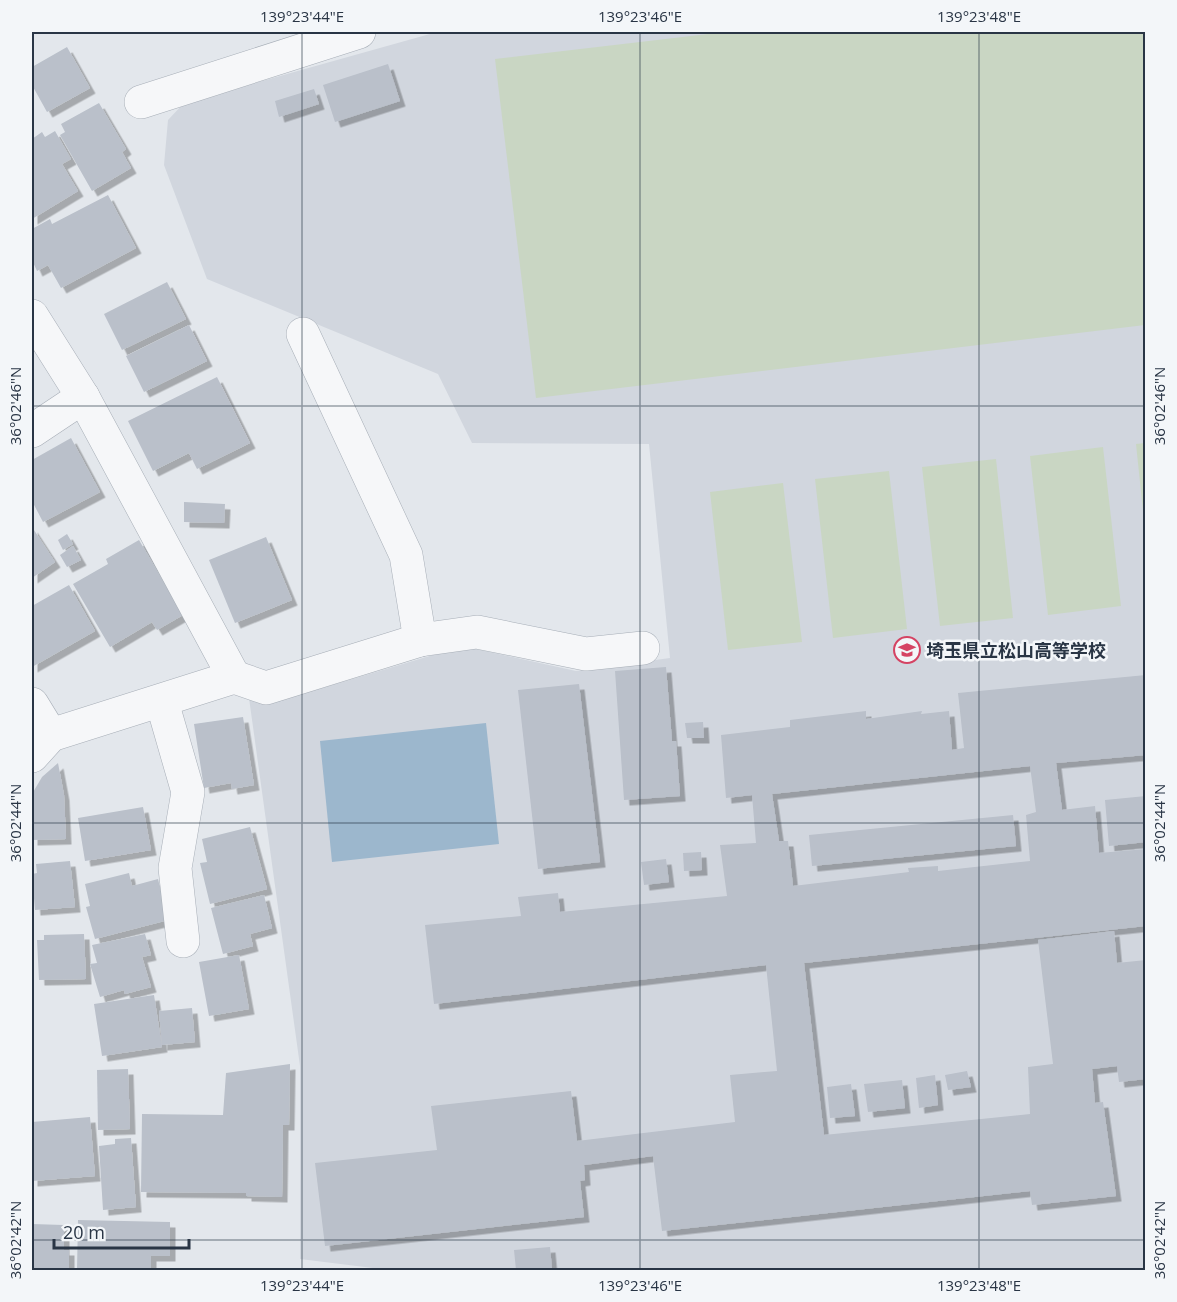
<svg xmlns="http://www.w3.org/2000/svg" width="1177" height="1302" viewBox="0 0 1177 1302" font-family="'Open Sans','Noto Sans JP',sans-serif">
<defs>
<filter id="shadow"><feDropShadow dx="5.5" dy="5.5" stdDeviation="0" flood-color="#0004"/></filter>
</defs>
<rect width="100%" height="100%" fill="#e3e7ec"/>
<polygon fill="#d1d6de" points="437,32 1145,32 1145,1270 389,1270 300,1259 300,1066 249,698 319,689 443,652 471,648 576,671 670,658 649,444 472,443 438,374 207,279 164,165 168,120 184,103"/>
<g fill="#c9d6c3">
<polygon points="725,32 1145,32 1145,325 536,398 495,59"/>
<polygon points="1145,443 1146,443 1145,530 1136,444"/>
<polygon points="1103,447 1121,606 1048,615 1030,456"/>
<polygon points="996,459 1013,618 940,626 922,467"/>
<polygon points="889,471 907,629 833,638 815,479"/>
<polygon points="783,483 802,642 728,650 710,492"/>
</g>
<polygon fill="#9cb7cd" points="486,723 499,844 332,862 320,741"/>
<g fill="#bac0ca" fill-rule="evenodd" filter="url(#shadow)">
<polygon points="67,47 90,88 47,112 32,85 32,67"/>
<polygon points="388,64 400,101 335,122 323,85"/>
<polygon points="314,89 319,104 279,117 275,101"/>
<polygon points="99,103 126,149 122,152 131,168 92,191 60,135 65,132 61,124"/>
<polygon points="55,131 71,159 62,164 78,191 32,219 32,139 42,132 45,137"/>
<polygon points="108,195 136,248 61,288 48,265 37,271 32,260 32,229 50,219 52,224"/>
<polygon points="167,282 186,319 122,350 104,314"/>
<polygon points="189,325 207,361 144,392 126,356"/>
<polygon points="217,377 250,443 197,469 189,453 153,471 128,421"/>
<polygon points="71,438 100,492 43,522 32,501 32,460"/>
<polygon points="184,502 225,504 224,523 184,522"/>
<polygon points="32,527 55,562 32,578"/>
<polygon points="67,534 73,544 63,550 58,540"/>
<polygon points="266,537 292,600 235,623 209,560"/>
<polygon points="139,540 183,615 157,630 152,622 110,647 73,584 108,564 106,559"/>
<polygon points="73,546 81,560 67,567 60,555"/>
<polygon points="69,585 95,631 32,667 32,606"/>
<polygon points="666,667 672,741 676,741 680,796 624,800 615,671"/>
<path d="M 1146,675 L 1146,755 L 1056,763 L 1062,810 L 1095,806 L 1099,853 L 1146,849 L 1146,926 L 804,963 L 824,1135 L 1030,1114 L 1028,1067 L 1053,1064 L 1038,940 L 1114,931 L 1117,963 L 1146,960 L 1146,1079 L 1119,1082 L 1117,1066 L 1092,1069 L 1095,1103 L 1103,1102 L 1116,1196 L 1032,1205 L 1030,1191 L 662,1231 L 653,1156 L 584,1165 L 585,1180 L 580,1181 L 584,1217 L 325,1246 L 315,1163 L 437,1150 L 431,1106 L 571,1091 L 577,1141 L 735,1122 L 730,1075 L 777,1071 L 766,965 L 434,1004 L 425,925 L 521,916 L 518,897 L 558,893 L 560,912 L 727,896 L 720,845 L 756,843 L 752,795 L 726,798 L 721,735 L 790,727 L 790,720 L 866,711 L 866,719 L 922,711 L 921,714 L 949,711 L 952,750 L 964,748 L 958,693 ZM 1030,766 L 1036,812 L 1026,815 L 1030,861 L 938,871 L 938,866 L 908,868 L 909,872 L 793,886 L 788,841 L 779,841 L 772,794 Z"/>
<polygon points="579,684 600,862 538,869 518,690"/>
<polygon points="243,717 254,785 232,789 231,783 204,788 194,724"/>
<polygon points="703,722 704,738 687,738 685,723"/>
<polygon points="58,763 64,795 66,839 32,840 32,794 42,777"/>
<polygon points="1146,796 1146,842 1109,846 1105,800"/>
<polygon points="143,807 151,850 85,861 78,818"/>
<polygon points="1013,815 1016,846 812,866 809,835"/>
<polygon points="250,827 267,889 210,904 200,863 207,862 202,839"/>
<polygon points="701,852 702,870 684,871 683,853"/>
<polygon points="666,859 669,882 644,885 641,862"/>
<polygon points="70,861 75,907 35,910 32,874 37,873 36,864"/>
<polygon points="129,873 132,886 158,879 168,920 95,939 86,907 90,906 85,884"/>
<polygon points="264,895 272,928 250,934 253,946 223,954 211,908"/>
<polygon points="84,934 86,979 39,980 37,940 44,940 44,935"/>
<polygon points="145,934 151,955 142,957 151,987 125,994 124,990 100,997 90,964 97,963 92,945"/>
<polygon points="239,955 249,1009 209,1016 199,962"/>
<polygon points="154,995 162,1047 102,1056 94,1004"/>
<polygon points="192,1008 195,1042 162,1045 159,1011"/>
<polygon points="290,1064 289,1125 283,1125 282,1197 246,1196 246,1193 141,1192 142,1114 223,1115 226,1073"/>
<polygon points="128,1069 130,1129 98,1130 97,1070"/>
<polygon points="967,1071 971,1087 948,1090 945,1075"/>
<polygon points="935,1075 938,1105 919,1108 916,1078"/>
<polygon points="902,1080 905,1108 868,1112 864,1084"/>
<polygon points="851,1084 855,1116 830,1118 827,1087"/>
<polygon points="90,1117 95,1176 32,1181 32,1122"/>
<polygon points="131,1138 136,1207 103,1210 99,1146 115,1144 115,1139"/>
<polygon points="78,1220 170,1222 170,1256 151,1256 151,1270 77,1270"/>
<polygon points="32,1224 64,1225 64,1250 69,1250 69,1270 32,1270"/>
<polygon points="550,1247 552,1269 516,1270 514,1250"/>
</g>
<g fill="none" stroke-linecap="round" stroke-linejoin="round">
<defs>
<g id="minor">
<polyline points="141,102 359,32"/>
<polyline points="32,316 83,397 234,677 51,735 32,756"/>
<polyline points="303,334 406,555 420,640"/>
<polyline points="32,431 83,397"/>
<polyline points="234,677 266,688 420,640 477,632 586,654 643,648"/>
<polyline points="162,702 188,792 175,868 183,941"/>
<polyline points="32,704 51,735"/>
</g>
</defs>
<use href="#minor" stroke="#a7aeb7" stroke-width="34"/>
<use href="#minor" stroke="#f6f7f9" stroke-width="33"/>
</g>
<path fill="none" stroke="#293545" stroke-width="1.5" stroke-opacity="0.45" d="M 302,32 L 302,1270M 640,32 L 640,1270M 979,32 L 979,1270M 32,406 L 1146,406M 32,823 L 1146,823M 32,1240 L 1146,1240"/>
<defs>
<symbol id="school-ring" viewBox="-11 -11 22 22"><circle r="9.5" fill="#f3f6f9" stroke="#d54363" stroke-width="1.5"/><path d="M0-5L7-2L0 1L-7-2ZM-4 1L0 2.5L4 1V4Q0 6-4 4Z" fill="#d54363"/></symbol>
</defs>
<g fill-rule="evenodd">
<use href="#school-ring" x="892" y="635" width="30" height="30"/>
</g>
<g text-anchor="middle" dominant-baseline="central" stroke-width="5" stroke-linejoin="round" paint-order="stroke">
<g font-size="18" font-weight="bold" fill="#293545" stroke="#f3f6f9" text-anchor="start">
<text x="926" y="650">埼玉県立松山高等学校</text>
</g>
</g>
<rect width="1177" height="1302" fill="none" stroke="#f3f6f9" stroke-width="66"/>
<path d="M54 1239v9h135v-9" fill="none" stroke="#293545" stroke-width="3"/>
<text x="63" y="1239" font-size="18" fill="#293545" stroke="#f3f6f9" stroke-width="4.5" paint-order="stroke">20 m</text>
<rect x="33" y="33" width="1111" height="1236" fill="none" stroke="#293545" stroke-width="2"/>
<g font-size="15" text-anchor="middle" fill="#293545">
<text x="302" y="22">139°23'44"E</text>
<text x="640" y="22">139°23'46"E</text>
<text x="979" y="22">139°23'48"E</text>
<text transform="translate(16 406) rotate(-90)" y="5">36°02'46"N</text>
<text transform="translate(1160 406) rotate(-90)" y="5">36°02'46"N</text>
<text transform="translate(16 823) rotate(-90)" y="5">36°02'44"N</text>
<text transform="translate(1160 823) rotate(-90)" y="5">36°02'44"N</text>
<text transform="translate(16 1240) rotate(-90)" y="5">36°02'42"N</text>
<text transform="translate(1160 1240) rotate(-90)" y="5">36°02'42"N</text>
<text x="302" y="1291">139°23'44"E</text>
<text x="640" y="1291">139°23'46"E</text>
<text x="979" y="1291">139°23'48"E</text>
</g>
</svg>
